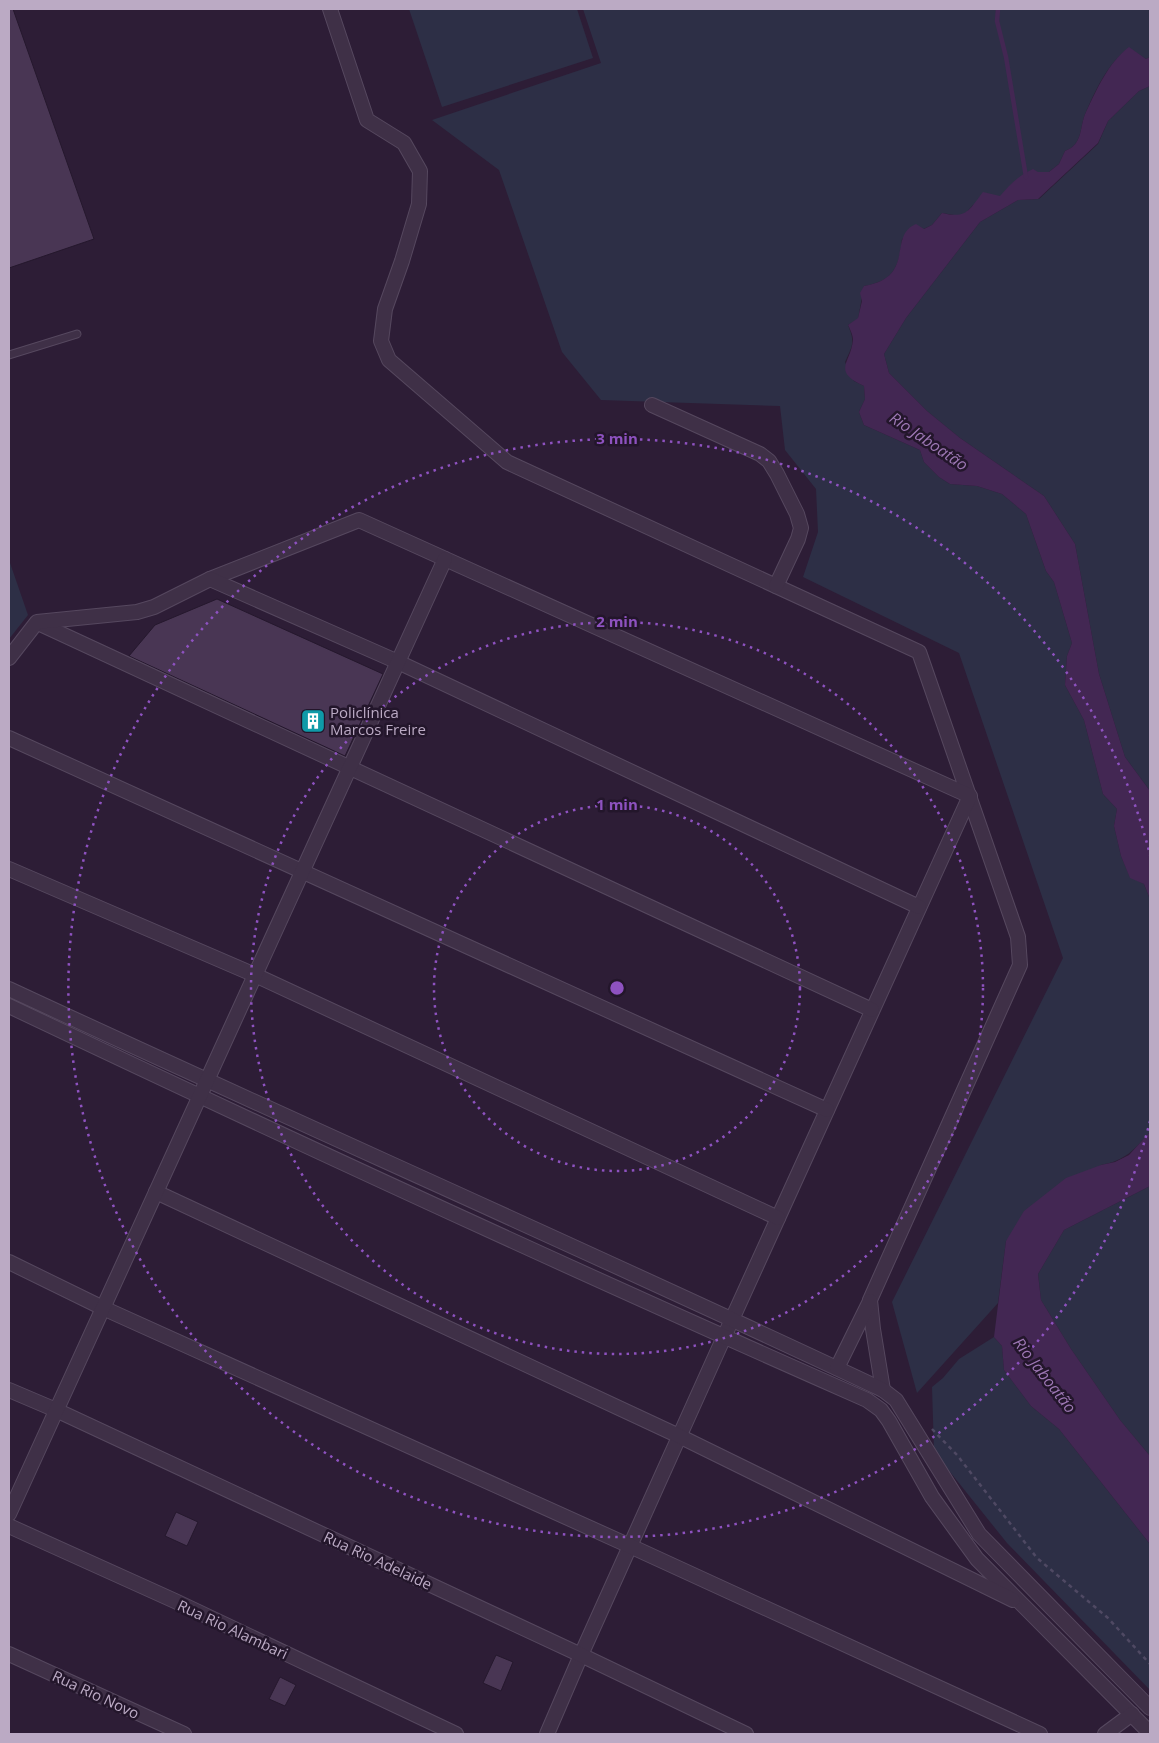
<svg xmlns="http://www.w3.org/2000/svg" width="1159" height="1743" viewBox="0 0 1159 1743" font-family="'Open Sans',sans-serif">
<rect width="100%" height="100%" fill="#2d1d36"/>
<g fill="#2d2f46">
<polygon points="409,9 577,9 593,58 442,107"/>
<path d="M 583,9 L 1150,9 L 1150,57 L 1146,59 L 1129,48 C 1108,63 1096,89 1086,112 C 1079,126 1084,144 1065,151 L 1059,164 L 1049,172 L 1038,172 L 1000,197 L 973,205 L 965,214 L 960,216 L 942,213 L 932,225 L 902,239 C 899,267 894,281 864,286 L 858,319 L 848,325 C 855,342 853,345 845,362 L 854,381 L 864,386 L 865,399 L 859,412 L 864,425 L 920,450 L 924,462 L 939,477 L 950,484 L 977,486 L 1002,494 L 1026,514 L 1046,571 L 1054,582 L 1072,643 L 1067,656 L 1065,685 L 1084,720 L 1103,794 L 1117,809 L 1114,826 L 1121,856 L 1130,877 L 1144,884 L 1150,899 L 1150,1132 C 1134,1150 1126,1160 1101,1165 L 1006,1241 L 998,1303 L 917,1393 L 892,1302 L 1063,958 L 959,653 L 803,577 L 818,532 L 816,489 L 785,450 L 780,406 L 601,400 L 562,352 L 499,170 L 432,120 L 601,63 Z"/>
<polygon points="1150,86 1150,791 1125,757 1099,674 1075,544 1044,496 960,438 927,411 889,373 884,354 906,318 980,222 1018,200 1039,199 1098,144 1108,121 1139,91"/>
<polygon points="9,560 28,615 9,639"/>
<polygon points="1150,1186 1150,1456 1120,1420 1071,1349 1041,1300 1038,1274 1064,1230"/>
<polygon points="994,1337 1002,1346 1004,1370 1031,1406 1059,1429 1150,1544 1150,1690 1007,1543 934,1452 932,1387 943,1378 959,1359"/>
</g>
<g fill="#432753">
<path d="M 1129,47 L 1146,59 L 1150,57 L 1150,86 L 1139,91 L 1108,121 L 1098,143 L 1038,199 L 1018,200 L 980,222 L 906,318 L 884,354 L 889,373 L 927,411 L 960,438 L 1044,496 L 1075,544 L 1099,674 L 1125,757 L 1150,791 L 1150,899 L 1144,884 L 1130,878 L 1121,856 L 1114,826 L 1117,809 L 1103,794 L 1084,720 L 1065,685 L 1067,656 L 1072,643 L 1054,582 L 1046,571 L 1026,514 L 1002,494 L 977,486 L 950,484 L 939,477 L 924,462 L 920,450 L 864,425 L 859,412 L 865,399 L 864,386 C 831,371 851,363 853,340 C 853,335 850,329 848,325 L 858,318 L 862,301 L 860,293 L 864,286 C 917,277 887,236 916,224 L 924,229 L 932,225 L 942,213 C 967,219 969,210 983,192 L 1000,196 C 1010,184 1018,176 1033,169 L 1038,172 L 1049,172 L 1059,164 L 1065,151 C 1084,144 1079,126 1086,112 C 1097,89 1108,63 1129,47 Z"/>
<polygon points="1150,1132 1150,1186 1064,1230 1038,1274 1041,1300 1071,1349 1120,1420 1150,1456 1150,1544 1059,1429 1031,1406 1004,1370 1002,1346 994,1337 1006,1241 1024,1211 1066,1178 1101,1165 1115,1162 1129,1155"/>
</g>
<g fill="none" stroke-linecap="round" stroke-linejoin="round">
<polyline stroke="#432753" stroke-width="4.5" points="998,9 997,21 1006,57 1026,177"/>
</g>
<g fill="#493654" stroke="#25182d">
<polygon points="9,9 13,9 94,239 9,268"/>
<polygon points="217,599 383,674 345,756 129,656 155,625"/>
<polygon points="176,1512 198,1522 187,1546 165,1536"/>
<polygon points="496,1655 513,1662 501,1691 483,1683"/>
<polygon points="280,1677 296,1685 285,1706 269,1699"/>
</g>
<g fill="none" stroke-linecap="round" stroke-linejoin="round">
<defs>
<polyline id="service" points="9,355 77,334"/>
<g id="minor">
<polyline points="330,9 367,120 404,143 420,171 419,204 402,261 385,309 381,341 389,360 507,462 919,652 1018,937 1020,965 870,1300 873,1329 883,1390"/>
<polyline points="652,405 760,454 769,461 777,474 797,514 801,528 798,539 776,586"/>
<polyline points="210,579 359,520 970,796 724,1337 581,1655 547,1734"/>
<polyline points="38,623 872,1010"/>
<polyline points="9,658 37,622 137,612 154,607 210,579 398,662 919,907"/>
<polyline points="9,738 827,1110"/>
<polyline points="9,869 255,975 778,1218"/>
<path d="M 9,989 C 299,1124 593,1253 883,1390 L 896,1400 L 979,1534 L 1150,1708"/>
<path d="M 9,1006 C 293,1141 579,1273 867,1400 L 881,1410 L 889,1421 L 932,1497 L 977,1559 L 1150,1733"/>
<polyline points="156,1192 679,1436 1013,1600"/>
<polyline points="9,1262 103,1308 630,1546 1040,1734"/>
<polyline points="837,1368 870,1301"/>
<polyline points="9,1390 56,1410 581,1655 746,1734"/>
<polyline points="9,1514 445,559"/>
<polyline points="9,1526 175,1601 456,1734"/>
<polyline points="9,1654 184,1734"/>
<polyline points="1105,1734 1132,1714"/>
</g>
</defs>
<use href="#service" stroke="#56485f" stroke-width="9"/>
<use href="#minor" stroke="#56485f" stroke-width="16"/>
<polyline stroke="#4f4963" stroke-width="2.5" stroke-dasharray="4 4" stroke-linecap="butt" points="932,1429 957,1455 1037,1558 1108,1618 1150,1664"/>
<use href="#service" stroke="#3f3047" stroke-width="7"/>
<use href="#minor" stroke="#3f3047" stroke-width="14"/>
</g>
<g fill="none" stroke="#8e52c0" stroke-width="2.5" stroke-dasharray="2.5 5">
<circle cx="617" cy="988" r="183"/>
<circle cx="617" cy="988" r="366"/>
<path d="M1150 1121A549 549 0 1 1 1150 855"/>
</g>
<defs>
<symbol id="building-square" viewBox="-11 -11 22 22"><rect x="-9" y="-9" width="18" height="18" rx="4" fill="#0f9aa8" stroke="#23162b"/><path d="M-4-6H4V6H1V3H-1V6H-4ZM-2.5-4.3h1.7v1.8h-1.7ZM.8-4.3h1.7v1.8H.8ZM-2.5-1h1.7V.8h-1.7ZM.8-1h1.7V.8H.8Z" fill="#fff"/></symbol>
</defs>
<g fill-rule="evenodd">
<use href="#building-square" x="299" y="707" width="28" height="28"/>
</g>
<g text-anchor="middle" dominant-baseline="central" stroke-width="5" stroke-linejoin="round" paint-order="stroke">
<g font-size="15" fill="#bbaac4" stroke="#23162b" text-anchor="start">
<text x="330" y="712">Policlínica<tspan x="330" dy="17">Marcos Freire</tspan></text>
</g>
<g font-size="15" fill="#bbaac4" stroke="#23162b">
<text transform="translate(378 1560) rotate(25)">Rua Rio Adelaide</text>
<text transform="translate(233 1629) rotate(25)">Rua Rio Alambari</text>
<text transform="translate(96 1694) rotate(25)">Rua Rio Novo</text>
</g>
<g font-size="16" font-style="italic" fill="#9d77b4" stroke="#23162b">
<text transform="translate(929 441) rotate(34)">Rio Jaboatão</text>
<text transform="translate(1045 1375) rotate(52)">Rio Jaboatão</text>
</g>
</g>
<circle cx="617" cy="988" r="8" fill="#8e52c0" stroke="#23162b" stroke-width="2.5"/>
<g font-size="15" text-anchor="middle" font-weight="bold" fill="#8e52c0" stroke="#23162b" stroke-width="5" stroke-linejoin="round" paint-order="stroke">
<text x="617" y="444">3 min</text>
<text x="617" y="627">2 min</text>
<text x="617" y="810">1 min</text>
</g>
<rect width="1159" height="1743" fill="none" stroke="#bbaac4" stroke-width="20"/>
</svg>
